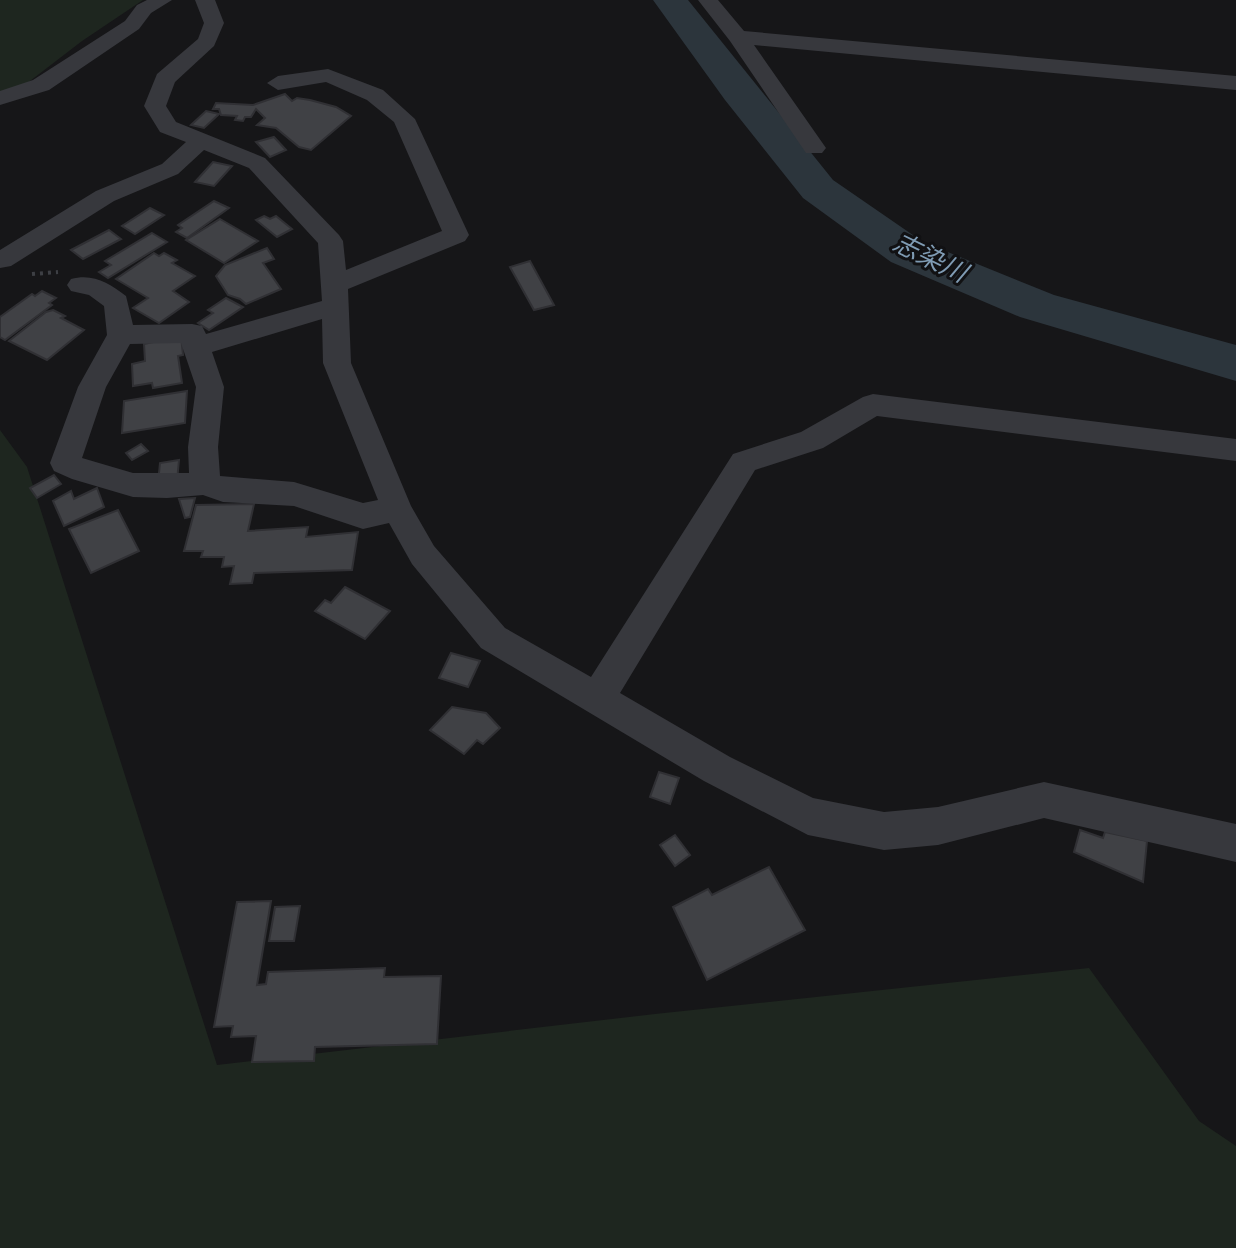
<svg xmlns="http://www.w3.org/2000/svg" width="1236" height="1248" viewBox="0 0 1236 1248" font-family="Karla,'Noto Sans JP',sans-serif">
<rect width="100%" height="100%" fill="#161618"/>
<g fill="#1e261f">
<polygon points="0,0 143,0 82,41 0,104"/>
<polygon points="0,430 27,467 217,1065 655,1014 1089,968 1199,1121 1236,1146 1236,1248 0,1248"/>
</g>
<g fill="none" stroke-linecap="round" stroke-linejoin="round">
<polygon fill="#2c353c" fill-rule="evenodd" points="653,0 688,0 833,180 923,242 1054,295 1236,345 1236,381 1020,317 891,262 803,198 725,100"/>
</g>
<g fill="#404145" stroke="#303034" stroke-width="2">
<polygon points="285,94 292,101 297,98 310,100 336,107 351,116 311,150 299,147 276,128 257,125 265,118 256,109 251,117 245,117 243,121 235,120 237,116 221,115 219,109 213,109 216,103 253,105"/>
<polygon points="206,111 219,114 204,128 191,125"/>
<polygon points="274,137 286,150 270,157 256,142"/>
<polygon points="213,162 232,166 214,186 195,182"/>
<polygon points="214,201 229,208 187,238 176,232 182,228 178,225"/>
<polygon points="150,208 164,215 135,234 122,226"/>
<polygon points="264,216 270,219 276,216 292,229 277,237 256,220"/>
<polygon points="220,219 258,241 224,263 186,240"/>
<polygon points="109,230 121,239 83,259 71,250"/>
<polygon points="152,233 167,242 108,278 99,272 111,265 105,261"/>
<polygon points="267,248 274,259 263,263 281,289 246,304 240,299 228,295 216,276 225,265"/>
<polygon points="154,253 159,256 164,253 177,260 172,263 195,276 173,291 189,302 159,323 133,308 148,298 116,279"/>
<polygon points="530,261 554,305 534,310 510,267"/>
<polygon points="42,291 56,298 49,303 52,305 5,340 0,337 0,317 32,294 35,296"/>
<polygon points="226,298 243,307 209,330 198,323 213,313 208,310"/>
<polygon points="53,310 65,316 61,318 84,330 47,360 9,341 46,312"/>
<polygon points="181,336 183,355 178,356 182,383 153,388 152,383 133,386 132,364 145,361 144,344"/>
<polygon points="187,391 185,423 122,433 124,401"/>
<polygon points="141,444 148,451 132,460 126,453"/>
<polygon points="179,460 177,481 158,483 160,463"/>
<polygon points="54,475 61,484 37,498 30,488"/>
<polygon points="97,488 104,507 64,526 53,501 71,491 74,499"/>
<polygon points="195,498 190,517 185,518 179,499"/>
<polygon points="254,504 248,531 308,527 306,537 358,532 352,570 254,573 252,583 230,584 234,566 222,567 224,557 201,557 203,551 184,551 196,505"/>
<polygon points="118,510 139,551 91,573 69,529"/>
<polygon points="345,587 390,611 365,639 315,611 325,600 331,603"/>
<polygon points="451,653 480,661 468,687 439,678"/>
<polygon points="452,707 486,713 500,728 483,744 477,740 464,754 430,730"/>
<polygon points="659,772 679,778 670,804 650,797"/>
<polygon points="1080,830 1103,838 1105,832 1147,841 1143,882 1074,852"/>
<polygon points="675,835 690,855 675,866 660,845"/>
<polygon points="769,867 805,930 707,980 673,907 708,889 712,895"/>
<polygon points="271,901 257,985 266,984 268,972 385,968 384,977 441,976 437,1044 315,1047 314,1061 252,1062 256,1036 231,1037 233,1026 214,1027 237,902"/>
<polygon points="300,906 294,941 269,941 275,907"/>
</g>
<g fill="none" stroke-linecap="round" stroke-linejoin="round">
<polyline stroke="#3d3f44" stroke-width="4" stroke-dasharray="3 5" stroke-linecap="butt" points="32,274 58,272"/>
<g fill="#37383d" fill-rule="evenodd">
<polygon points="147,0 172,0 151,13 139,29 49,90 0,105 0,91 33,80 125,21 137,5"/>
<path d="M 195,0 L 215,0 L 224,23 L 214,46 L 175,82 L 166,106 L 176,122 L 265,158 L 339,235 L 343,241 L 346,270 L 442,231 L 394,122 L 367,100 L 326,82 L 278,90 L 267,83 L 278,76 L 328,69 L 383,90 L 415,119 L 469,235 L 465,241 L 348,289 L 351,363 L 411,506 L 434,546 L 505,628 L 591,677 L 733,454 L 801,432 L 863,397 L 873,394 L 1236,439 L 1236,461 L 877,416 L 823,448 L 755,470 L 620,693 L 730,757 L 813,798 L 884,812 L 938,807 L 1044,782 L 1236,824 L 1236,862 L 1044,818 L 938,845 L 884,850 L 808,835 L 704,781 L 481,648 L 412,564 L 389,523 L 363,529 L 294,506 L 223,502 L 203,495 L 167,498 L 133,497 L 72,479 L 54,471 L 50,463 L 78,387 L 107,335 L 104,306 L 89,295 L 71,291 L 67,285 L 71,279 C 93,273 109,283 126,296 L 133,325 L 192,324 L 202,326 L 206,334 L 322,301 L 318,243 L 249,168 L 204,150 L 178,174 L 114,201 L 11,266 L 0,268 L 0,250 L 96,191 L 162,164 L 186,142 L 160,132 L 144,106 L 157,74 L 198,39 L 204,23 ZM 322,319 L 323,363 L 378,500 L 363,503 L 294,482 L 220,476 L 218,447 L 224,387 L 212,352 ZM 181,343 L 196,387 L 188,447 L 189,473 L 133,473 L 82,458 L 106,387 L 130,344 Z"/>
<polygon points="698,0 718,0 744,31 1236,76 1236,90 754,45 826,148 822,153 806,153 730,41"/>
</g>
</g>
<g text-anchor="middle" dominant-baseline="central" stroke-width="6" stroke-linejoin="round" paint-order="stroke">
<g font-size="26" font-style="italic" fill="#7f9bb3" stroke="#111113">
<text transform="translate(930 258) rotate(26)">志染川</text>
</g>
</g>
</svg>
